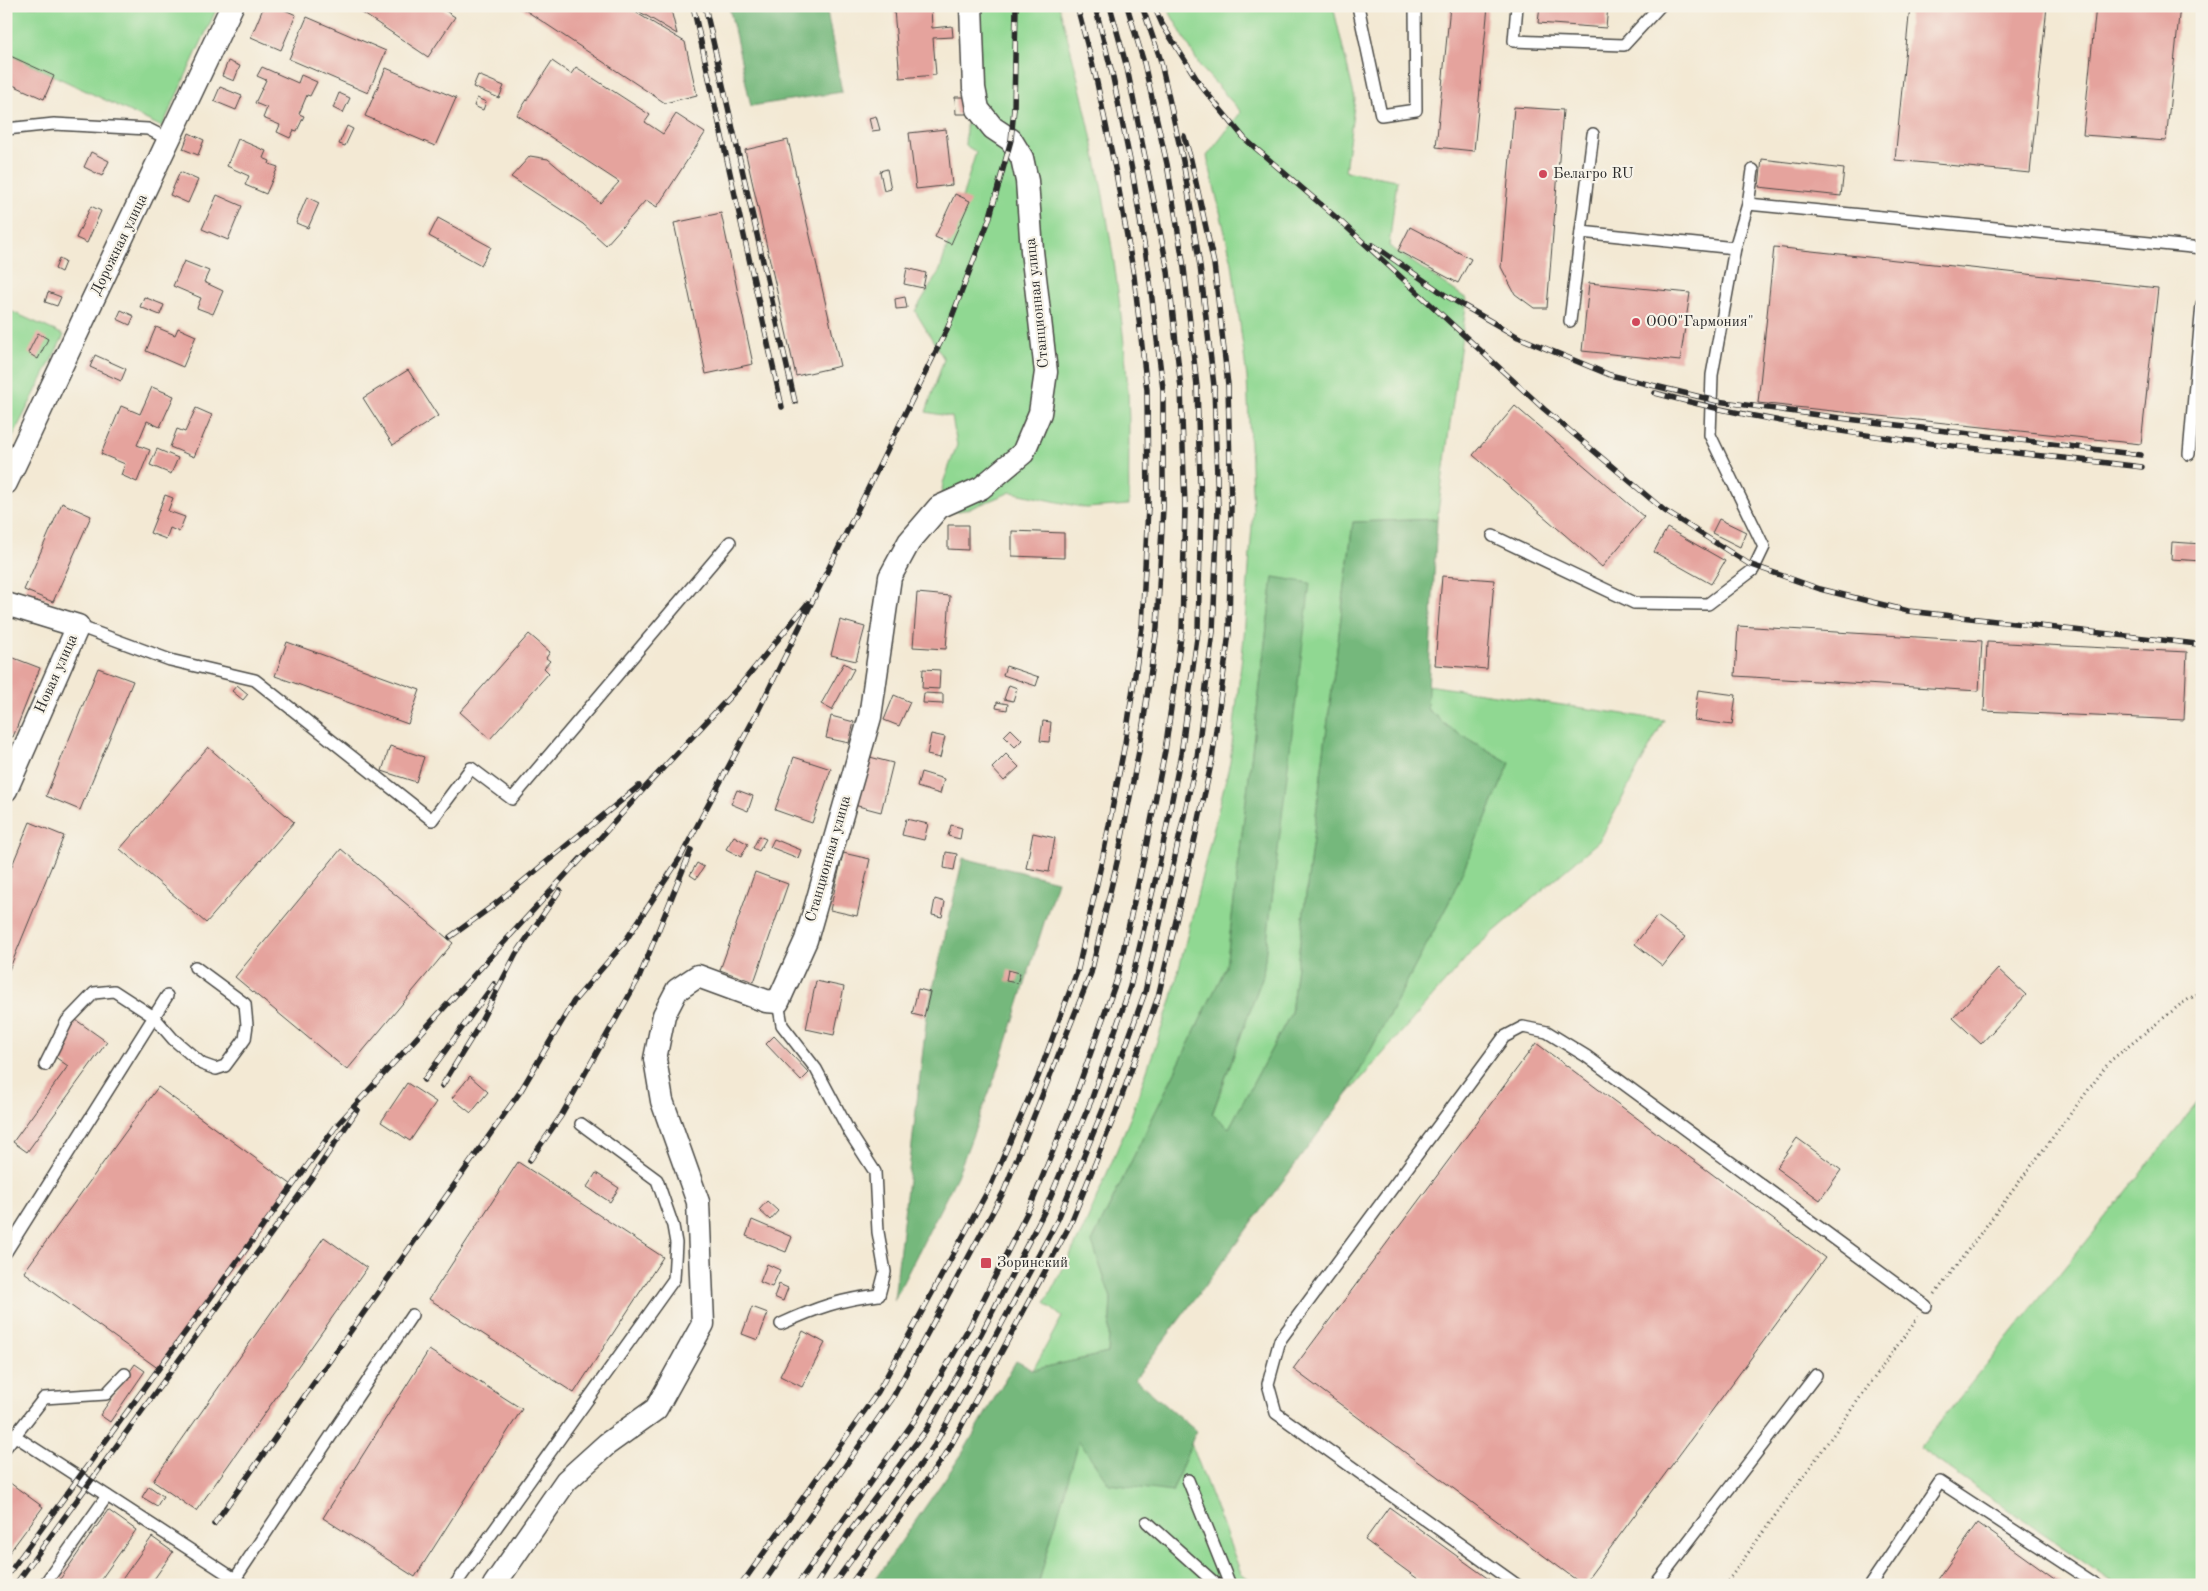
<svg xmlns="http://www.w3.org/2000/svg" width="2208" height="1591" viewBox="0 0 2208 1591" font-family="'Old Standard TT',serif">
<rect width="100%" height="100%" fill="#f7f3e8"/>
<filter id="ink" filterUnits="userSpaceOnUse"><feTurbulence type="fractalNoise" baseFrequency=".02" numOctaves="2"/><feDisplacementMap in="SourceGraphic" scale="10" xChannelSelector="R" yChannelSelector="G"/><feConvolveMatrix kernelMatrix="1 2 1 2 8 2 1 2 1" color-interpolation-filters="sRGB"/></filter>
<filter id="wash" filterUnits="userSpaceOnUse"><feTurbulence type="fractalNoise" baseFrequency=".0096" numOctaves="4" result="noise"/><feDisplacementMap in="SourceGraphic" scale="20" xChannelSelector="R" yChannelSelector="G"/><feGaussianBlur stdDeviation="1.12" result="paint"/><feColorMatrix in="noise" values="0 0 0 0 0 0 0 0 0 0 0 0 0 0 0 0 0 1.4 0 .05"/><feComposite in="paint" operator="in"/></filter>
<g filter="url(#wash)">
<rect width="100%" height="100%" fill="#f3e9d4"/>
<g fill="#90d892" stroke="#5e825e">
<polygon points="6,6 218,6 162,127 6,53"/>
<path d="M 965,6 L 1059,6 C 1094,132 1119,261 1128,391 C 1130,429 1128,467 1129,505 L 1086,508 L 1011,492 L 969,509 L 939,515 L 943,483 L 957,445 L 952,417 L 926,412 L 944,359 L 915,311 L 940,270 L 976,152 L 965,145 L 968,96 Z"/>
<polygon points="1166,6 1333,6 1355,99 1345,171 1397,180 1389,246 1467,299 1437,519 1353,522 1291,1013 1229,1128 1212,1115 1263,975 1309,583 1273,577 1226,967 1092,1242 1111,1298 1108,1353 1033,1370 1062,1317 1045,1303 1085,1226 1131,1116 1171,1001 1230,762 1244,637 1253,511 1247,378 1232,263 1207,156 1241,112 1200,66"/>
<polygon points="6,309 64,335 6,450"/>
<polygon points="1427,685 1664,720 1600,840 1473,950 1347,1095 1449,902 1510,763 1451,729 1427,709"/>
<polygon points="2202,1097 2202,1585 2117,1585 1919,1448"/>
<polygon points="1079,1440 1172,1492 1191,1443 1241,1573 1257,1585 1038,1585"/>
</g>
<g fill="#74b87c" stroke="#507254">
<polygon points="729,6 826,6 842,92 751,106"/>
<polygon points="1437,519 1427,709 1451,729 1510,763 1449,902 1347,1095 1135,1379 1196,1431 1172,1492 1109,1484 1079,1441 1038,1585 871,1585 962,1454 1016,1361 1033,1370 1108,1353 1111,1298 1092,1242 1226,967 1273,577 1310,583 1263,975 1212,1114 1229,1128 1291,1013 1353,522"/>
<polygon points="963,858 1057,881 1000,1064 957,1176 894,1300 927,1015"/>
</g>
<g id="blocks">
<g fill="#e5a39d">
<polygon points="264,6 276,6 296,15 281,50 251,37"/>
<polygon points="352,6 438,6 455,17 428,57"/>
<polygon points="519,6 625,6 685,42 697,95 665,103"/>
<polygon points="630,6 670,6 677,34"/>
<polygon points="1450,6 1488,6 1474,151 1436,147"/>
<polygon points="1540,6 1608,6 1606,28 1538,23"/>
<polygon points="1910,6 2047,6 2030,173 1895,160"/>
<polygon points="2096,6 2180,6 2166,141 2083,135"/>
<polygon points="931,7 932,28 952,26 953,37 933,38 936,75 900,78 894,10"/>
<polygon points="307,17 386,51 368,93 289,59"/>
<polygon points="6,54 54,76 44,99 6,82"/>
<polygon points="228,61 240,66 234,81 222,76"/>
<polygon points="552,61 571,74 576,67 650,115 645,122 663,134 676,114 705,133 657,207 646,200 606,245 583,224 511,177 530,156 548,159 600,203 619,182 517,115"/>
<polygon points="262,67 298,83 301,75 317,82 310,96 307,95 299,114 304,116 297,131 294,130 290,138 277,132 280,125 263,118 267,108 255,103 266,80 257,76"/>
<polygon points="386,68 456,98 435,146 365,116"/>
<polygon points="478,75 504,86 499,98 473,87"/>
<polygon points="220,87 242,96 236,110 214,101"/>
<polygon points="339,93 350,98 343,113 333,108"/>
<polygon points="955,97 965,97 966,114 956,114"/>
<polygon points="477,98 486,102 483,110 474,106"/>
<polygon points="1514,107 1563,110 1547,308 1534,308 1515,294 1501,267"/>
<polygon points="876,116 880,130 872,131 869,118"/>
<polygon points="347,126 353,129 345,146 339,144"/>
<polygon points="946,129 952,185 916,189 909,133"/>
<polygon points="189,133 204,140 198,155 183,149"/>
<polygon points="238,139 266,151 263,158 270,161 269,164 278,167 266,194 245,185 249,176 227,166"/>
<polygon points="788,140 840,366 796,376 745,150"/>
<polygon points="91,152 109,161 102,176 84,167"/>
<polygon points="1762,159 1844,169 1841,196 1759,187"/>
<polygon points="887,169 891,189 884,191 880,171"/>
<polygon points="180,172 198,180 188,203 170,195"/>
<polygon points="955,194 970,201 951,244 935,237"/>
<polygon points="217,195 242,206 228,240 202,229"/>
<polygon points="307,197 319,203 308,228 296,223"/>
<polygon points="91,206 101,211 87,243 76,238"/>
<polygon points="721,213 753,364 706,374 674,223"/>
<polygon points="438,218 491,247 481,265 429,236"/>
<polygon points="1410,227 1471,259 1458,283 1398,251"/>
<polygon points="1774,247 2158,288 2141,444 1758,403"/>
<polygon points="59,259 65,262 61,272 55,269"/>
<polygon points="184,261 209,271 204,282 223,291 213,314 197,308 201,298 173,286"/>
<polygon points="907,268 926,273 923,288 904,284"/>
<polygon points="1589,283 1690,293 1680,361 1582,351"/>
<polygon points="48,292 61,297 57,306 45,302"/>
<polygon points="144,297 164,305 160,315 140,307"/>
<polygon points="905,297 907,308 896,309 895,299"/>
<polygon points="121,310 134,316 130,325 117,319"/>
<polygon points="156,327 175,335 178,328 196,336 183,367 146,351"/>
<polygon points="38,333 48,339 38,359 28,353"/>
<polygon points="95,355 126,369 121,381 90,367"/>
<polygon points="408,370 438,416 393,445 363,398"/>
<polygon points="152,387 174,396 160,427 147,421 137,445 150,450 137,482 121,475 125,464 101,454 121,406 140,414"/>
<polygon points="1515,406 1644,517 1602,567 1473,455"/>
<polygon points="196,408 212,415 194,457 170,447 177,429 185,432"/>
<polygon points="157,449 178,458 171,474 150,465"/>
<polygon points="165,495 173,498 168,511 185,517 179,532 170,528 166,539 150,533"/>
<polygon points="62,503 91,516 53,602 24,590"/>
<polygon points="1719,519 1746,532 1740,547 1712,533"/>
<polygon points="948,525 968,525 968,550 948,549"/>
<polygon points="1667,528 1725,561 1711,584 1654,552"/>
<polygon points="1012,531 1064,533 1064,558 1012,556"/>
<polygon points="2172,542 2202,544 2202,561 2171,559"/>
<polygon points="1442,576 1494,580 1487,669 1435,665"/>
<polygon points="917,593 950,596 946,649 913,647"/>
<polygon points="840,620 865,627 856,661 831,655"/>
<polygon points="1738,626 1982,641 1979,691 1735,676"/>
<polygon points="529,634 550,652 546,658 550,661 544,668 549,673 490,739 460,712"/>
<polygon points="287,642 420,690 408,724 275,676"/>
<polygon points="1987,642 2187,652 2184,720 1984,711"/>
<polygon points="6,655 40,668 13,737 6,735"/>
<polygon points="844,663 854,669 832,710 821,704"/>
<polygon points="1006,666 1039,677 1036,686 1003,675"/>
<polygon points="98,668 133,681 80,810 46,796"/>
<polygon points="923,669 940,670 939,689 922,688"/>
<polygon points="237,685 248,694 243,700 232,691"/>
<polygon points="1009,685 1017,688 1013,701 1004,699"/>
<polygon points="1698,690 1736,695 1732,725 1694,720"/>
<polygon points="924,693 943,694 943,704 923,703"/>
<polygon points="894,695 910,702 899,726 884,720"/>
<polygon points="997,702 1008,704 1007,710 996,708"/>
<polygon points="831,716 854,722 849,743 826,738"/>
<polygon points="1043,721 1051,722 1049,742 1040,741"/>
<polygon points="1011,729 1022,740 1015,747 1004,736"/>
<polygon points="931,734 945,737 940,758 927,755"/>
<polygon points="390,746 424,757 416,782 382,771"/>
<polygon points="208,747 294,822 206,923 120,849"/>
<polygon points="1006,754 1019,767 1004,781 992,768"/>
<polygon points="866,756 893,763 881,812 854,805"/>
<polygon points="794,757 831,769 812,823 775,810"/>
<polygon points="921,772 944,779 940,794 917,787"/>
<polygon points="737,790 753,796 748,811 731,804"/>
<polygon points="906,819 928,824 924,840 902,835"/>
<polygon points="30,822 64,836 9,970 6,969 6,880"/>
<polygon points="951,825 962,828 960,839 948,836"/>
<polygon points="1033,833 1055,838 1049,872 1026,868"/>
<polygon points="734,836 748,844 741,857 726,849"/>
<polygon points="759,836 766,839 759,851 753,848"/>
<polygon points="774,839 801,850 798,858 770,847"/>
<polygon points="341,849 453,943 347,1070 235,977"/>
<polygon points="946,852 957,854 954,870 944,868"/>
<polygon points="843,853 870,859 857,916 830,910"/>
<polygon points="697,863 704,867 696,879 690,875"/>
<polygon points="755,872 788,884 754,982 720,970"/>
<polygon points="935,899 945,902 942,917 932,915"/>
<polygon points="1657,916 1685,937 1663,966 1635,944"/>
<polygon points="1998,969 2026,995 1981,1044 1953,1018"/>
<polygon points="1008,970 1020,973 1017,983 1006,981"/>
<polygon points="816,981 844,987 834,1035 806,1029"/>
<polygon points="918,989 930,992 924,1017 912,1014"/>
<polygon points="76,1020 107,1042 27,1152 13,1142 68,1066 51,1054"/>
<polygon points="774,1036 809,1073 801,1081 766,1044"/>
<polygon points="1536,1043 1825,1258 1583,1585 1293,1369"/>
<polygon points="470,1076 488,1092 471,1113 452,1098"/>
<polygon points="407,1083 436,1102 410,1141 381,1122"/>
<polygon points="158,1087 292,1185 159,1369 24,1272"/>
<polygon points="1797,1138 1841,1170 1820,1200 1776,1168"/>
<polygon points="518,1162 663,1257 574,1393 429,1299"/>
<polygon points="596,1173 619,1188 610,1202 587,1187"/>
<polygon points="767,1201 778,1211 770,1220 759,1210"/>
<polygon points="752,1220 792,1237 786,1252 746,1236"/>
<polygon points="324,1237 367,1268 196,1511 153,1481"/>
<polygon points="767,1264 780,1270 772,1287 760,1282"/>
<polygon points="779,1284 788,1288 783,1301 774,1297"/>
<polygon points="752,1307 768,1313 758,1340 742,1334"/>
<polygon points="803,1331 825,1343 802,1387 780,1376"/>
<polygon points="429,1350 522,1409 415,1577 323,1518"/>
<polygon points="135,1364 145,1371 110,1422 100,1415"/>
<polygon points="6,1480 43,1507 6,1557"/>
<polygon points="149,1486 163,1496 157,1506 142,1497"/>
<polygon points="1389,1507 1497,1585 1426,1585 1365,1540"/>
<polygon points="108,1510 136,1530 97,1585 56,1585"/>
<polygon points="1978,1523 2064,1585 1934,1585"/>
<polygon points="152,1537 173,1552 150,1585 118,1585"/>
</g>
</g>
</g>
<g filter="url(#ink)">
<use href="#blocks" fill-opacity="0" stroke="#494844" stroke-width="1"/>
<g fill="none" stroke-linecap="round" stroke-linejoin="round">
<defs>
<g id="lane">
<polyline points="1358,6 1381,115 1416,110 1415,6"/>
<polyline points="1517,6 1514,41 1624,45 1660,6"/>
<polyline points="6,129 54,124 148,129 170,140"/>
<polyline points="1748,204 2202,248"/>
<polyline points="1581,232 1735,248"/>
<polyline points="1570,321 1593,134"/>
<polyline points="2189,454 2202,304"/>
<polyline points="1493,536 1634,603 1708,604 1753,570 1764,547 1710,435 1712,375 1735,248 1748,204 1753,170"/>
<polyline points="78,626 170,660 255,680 432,820 471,768 512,799 730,542"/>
<path d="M 778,1002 L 782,1025 L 816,1069 L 850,1133 L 875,1172 L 878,1232 L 885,1272 L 879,1295 C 841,1299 816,1308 781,1324"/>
<polyline points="45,1065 67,1021 94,993 114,991 154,1017 173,1039 202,1064 216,1069 225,1066 245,1039 247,1025 245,1004 195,967"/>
<polyline points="6,1252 167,996"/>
<polyline points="6,1430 235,1579"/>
<polyline points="6,1447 44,1398 106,1394 125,1374"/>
<polyline points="1188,1480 1230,1585"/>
<polyline points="1147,1522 1217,1585"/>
<polyline points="44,1585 107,1496"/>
<polyline points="244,1585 235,1579 412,1315"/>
<polyline points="455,1585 674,1279 676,1243 673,1226 657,1180 581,1124"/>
<polyline points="1517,1585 1276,1413 1268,1384 1280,1340 1504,1037 1523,1027 1547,1032 1586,1056 1926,1306"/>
<polyline points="1655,1585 1816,1375"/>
<polyline points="1870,1585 1940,1482 2097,1585"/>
</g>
<g id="street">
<polyline points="6,483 232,6"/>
<polyline points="6,604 78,626 6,790"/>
<polyline points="494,1585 566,1481 607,1444 656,1409 703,1324 698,1202 662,1101 655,1059 664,1015 677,990 698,976 766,1001 778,1002 806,940 870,717 890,577 909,542 939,507 981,488 1023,453 1040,413 1046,372 1032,251 1027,181 1022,158 1011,140 993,128 978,109 974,88 971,6"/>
</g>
</defs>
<use href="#lane" stroke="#494844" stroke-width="14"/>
<use href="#street" stroke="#494844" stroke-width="25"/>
<g stroke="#494844" stroke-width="3" stroke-dasharray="1 4" stroke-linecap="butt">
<polyline points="1935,1294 2110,1061 2181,1004 2202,991"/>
<polyline points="1725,1585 1918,1317"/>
</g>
<use href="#lane" stroke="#fff" stroke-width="11"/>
<use href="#street" stroke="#fff" stroke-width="22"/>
<defs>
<g id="rail">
<polyline points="693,6 782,407"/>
<polyline points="705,6 795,402"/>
<polyline points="1154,6 1162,24 1201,86 1245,139 1339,220 1544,409 1665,511 1749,564 1820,589 1908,611 2197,644"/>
<polyline points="1373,245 1445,295 1518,337 1610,375 1717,401 1840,418 2141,455"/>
<path d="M 1655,393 C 1813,436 1979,448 2142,467"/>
<polyline points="576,865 651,781 737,689 808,603"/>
<polyline points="450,937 494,905 639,786"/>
<polyline points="424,1080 494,984"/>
<polyline points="442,1086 477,1029 516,954 560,890"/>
<polyline points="530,1160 561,1116 639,978 691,850"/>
<polyline points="214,1524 520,1092 574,1001 624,943 680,858 758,711 948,327 989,220 1011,140 1014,109 1016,6"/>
<polyline points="6,1577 337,1125 580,859"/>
<polyline points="15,1585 311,1179 357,1110"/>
<polyline points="741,1585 878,1392 991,1185 1038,1077 1078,969 1103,856 1125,743 1142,627 1148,507 1147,390 1134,276 1116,173 1096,78 1077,6"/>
<polyline points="762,1585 892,1399 1004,1191 1091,973 1118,858 1140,746 1157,628 1163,507 1163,389 1149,274 1132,170 1112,73 1095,6"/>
<polyline points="797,1585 914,1421 970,1326 1031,1205 1076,1094 1116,982 1143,862 1165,751 1182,629 1185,507 1181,388 1168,271 1127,68 1110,6"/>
<polyline points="816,1585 849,1533 926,1430 981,1334 1044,1212 1091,1101 1130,987 1159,865 1181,754 1198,631 1201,508 1197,387 1184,268 1167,164 1144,63 1127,6"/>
<polyline points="833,1585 934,1446 992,1342 1058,1219 1104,1107 1145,992 1197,757 1213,632 1218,508 1214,386 1200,266 1183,161 1160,58 1142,6"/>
<polyline points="850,1585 948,1451 1070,1225 1116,1112 1158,997 1188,870 1212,760 1229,633 1231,508 1228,385 1214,264 1191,160 1184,136"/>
</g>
</defs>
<use href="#rail" stroke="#2b2b2b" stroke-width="5.5"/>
<use href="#rail" stroke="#f7f3e8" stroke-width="4" stroke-dasharray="11" stroke-linecap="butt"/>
</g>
</g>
<g fill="#d1495b" stroke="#f7f3e8" stroke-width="2">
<circle cx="1543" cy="174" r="5"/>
<circle cx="1636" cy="322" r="5"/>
<rect x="980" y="1257" width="12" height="12" rx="2.5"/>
</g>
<g text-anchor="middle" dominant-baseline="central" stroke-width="4.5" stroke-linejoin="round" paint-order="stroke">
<g font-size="15" fill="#2b2b2b" stroke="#f7f3e8" text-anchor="start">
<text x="1553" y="174">Белагро RU</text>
<text x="1646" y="322">ООО"Гармония"</text>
<text x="997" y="1263">Зоринский</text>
</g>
<g font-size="15" fill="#2b2b2b" stroke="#f7f3e8">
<text transform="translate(120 245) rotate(-64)">Дорожная улица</text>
<text transform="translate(1038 303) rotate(-96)">Станционная улица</text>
<text transform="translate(57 674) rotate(-66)">Новая улица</text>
<text transform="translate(829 859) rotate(-74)">Станционная улица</text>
</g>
</g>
<rect width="2208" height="1591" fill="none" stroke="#f7f3e8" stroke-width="25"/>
</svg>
